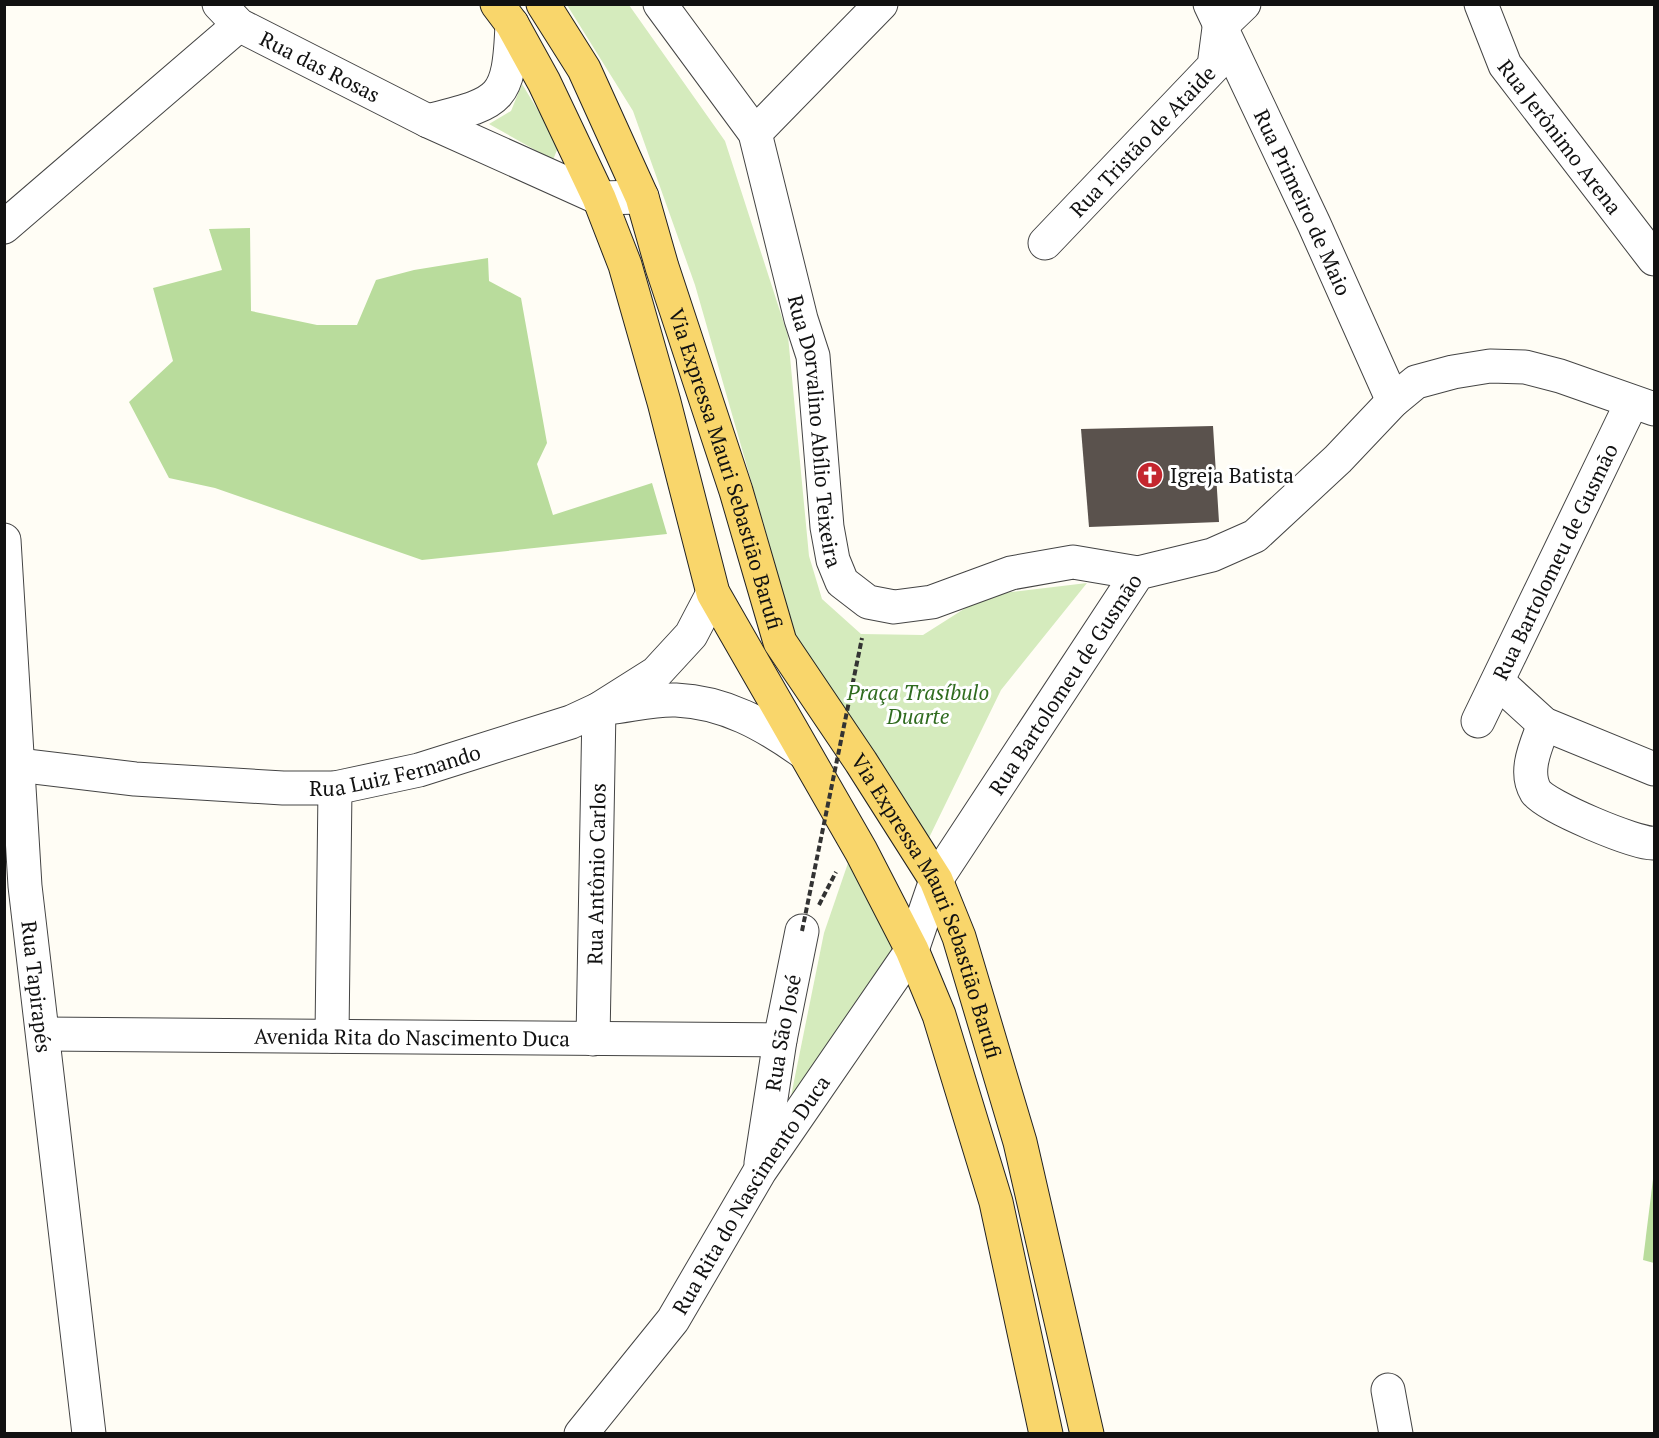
<svg xmlns="http://www.w3.org/2000/svg" width="1659" height="1438" viewBox="0 0 1659 1438" font-family="'PT Serif',serif">
<rect width="100%" height="100%" fill="#fffdf5"/>
<g fill="#d5ebbd">
<polygon points="567,5 629,5 725,141 788,336 809,556 822,599 861,634 923,635 986,595 1087,583 1001,690 926,844 797,641 695,285 633,111"/>
<polygon points="522,84 559,145 553,160 489,124 511,111"/>
<polygon points="848,863 883,916 896,945 789,1106 824,933"/>
</g>
<g fill="#b9dc9c">
<polygon points="250,228 251,311 317,325 357,325 376,280 414,270 488,258 489,281 521,298 547,443 537,464 553,515 652,483 667,534 422,560 215,488 169,478 129,402 173,361 153,288 222,270 209,229"/>
<polygon points="1654,1171 1654,1263 1643,1260"/>
</g>
<polygon fill="#5a524d" points="1213,426 1219,522 1089,527 1081,429"/>
<g fill="none" stroke-linecap="round" stroke-linejoin="round">
<defs>
<g id="minor">
<path id="s1" d="M 219,4 L 239,25 L 428,121 L 599,198 L 642,197"/>
<path id="s2" d="M 660,4 L 755,133 L 801,319 L 813,356 L 827,527 L 833,560 L 842,582 L 868,602 L 894,607 L 932,602 L 1011,573 L 1073,562 L 1138,573"/>
<path id="s3" d="M 1210,4 L 1314,224 L 1393,401"/>
<path id="s4" d="M 1481,4 L 1505,65 L 1654,259"/>
<path d="M 428,121 C 501,102 509,102 512,24"/>
<polyline points="755,133 881,4"/>
<polyline points="4,227 239,25"/>
<path id="s5" d="M 1045,243 L 1214,66 L 1219,28 L 1244,4"/>
<path id="s6" d="M 4,540 L 25,886 L 89,1434"/>
<polyline points="1498,682 1544,724 1654,769"/>
<path d="M 607,708 C 629,706 654,699 676,700 C 725,702 765,725 803,752"/>
<path id="s7" d="M 1478,721 L 1632,402"/>
<path d="M 1544,724 C 1537,744 1523,771 1536,792 C 1545,806 1638,845 1654,843"/>
<path id="s8" d="M 4,766 L 18,765 L 135,779 L 283,788 L 335,788 L 419,770 L 571,722 L 599,709 L 656,673 L 691,635 L 713,593"/>
<path id="s9" d="M 43,1034 L 780,1040"/>
<polyline points="332,1036 335,788"/>
<path id="s10" d="M 593,1039 L 599,709"/>
<path id="s11" d="M 761,1163 L 780,1040 L 802,931"/>
<polyline points="1388,1390 1396,1434"/>
<path id="s12" d="M 581,1434 L 673,1320 L 760,1171 L 912,950 L 936,880 L 1138,573 L 1212,555 L 1255,536 L 1338,459 L 1393,401 L 1416,382 L 1453,372 L 1490,366 L 1525,367 L 1560,376 L 1654,409"/>
</g>
<g id="major">
<polyline points="497,4 512,24 544,82 599,198 625,265 664,402 713,593 861,851 912,950 939,1015 996,1202 1046,1434"/>
<path id="s13" d="M 543,4 L 584,69 L 642,197 L 662,267 L 736,491 L 780,642 L 861,762 L 936,880 L 959,937 L 1020,1142 L 1087,1434"/>
</g>
</defs>
<use href="#minor" stroke="#444" stroke-width="35"/>
<use href="#major" stroke="#222" stroke-width="35"/>
<polyline stroke="#333" stroke-width="4" stroke-dasharray="6 3" stroke-linecap="butt" points="819,905 836,872"/>
<use href="#minor" stroke="#fff" stroke-width="33"/>
<use href="#major" stroke="#f9d66b" stroke-width="33"/>
<polyline stroke="#333" stroke-width="4" stroke-dasharray="6 3" stroke-linecap="butt" points="802,931 862,638"/>
</g>
<defs>
<symbol id="church-disc" viewBox="-11 -11 22 22"><circle r="9.5" fill="#c4262e" stroke="#fff"/><path d="M-1.2-6h2.4v3.5h3.3v2.4h-3.3V6h-2.4V-.1h-3.3v-2.4h3.3Z" fill="#fff"/></symbol>
</defs>
<g fill-rule="evenodd">
<use href="#church-disc" x="1135" y="460" width="30" height="30"/>
</g>
<g text-anchor="middle" dominant-baseline="central" stroke-width="6" stroke-linejoin="round" paint-order="stroke">
<g font-size="21" fill="#111" stroke="#fff">
<text stroke="none"><textPath href="#s1" startOffset="120">Rua das Rosas</textPath></text>
<text stroke="none"><textPath href="#s4" startOffset="156">Rua Jerônimo Arena</textPath></text>
<text stroke="none"><textPath href="#s5" startOffset="141">Rua Tristão de Ataide</textPath></text>
<text stroke="none"><textPath href="#s3" startOffset="219">Rua Primeiro de Maio</textPath></text>
<text stroke="none"><textPath href="#s2" startOffset="465">Rua Dorvalino Abílio Teixeira</textPath></text>
<text stroke="none"><textPath href="#s13" startOffset="502">Via Expressa Mauri Sebastião Barufi</textPath></text>
<text stroke="none"><textPath href="#s7" startOffset="177">Rua Bartolomeu de Gusmão</textPath></text>
<text stroke="none"><textPath href="#s12" startOffset="896">Rua Bartolomeu de Gusmão</textPath></text>
<text stroke="none"><textPath href="#s8" startOffset="394">Rua Luiz Fernando</textPath></text>
<text stroke="none"><textPath href="#s10" startOffset="165">Rua Antônio Carlos</textPath></text>
<text stroke="none"><textPath href="#s13" startOffset="988">Via Expressa Mauri Sebastião Barufi</textPath></text>
<text stroke="none"><textPath href="#s6" startOffset="448">Rua Tapirapés</textPath></text>
<text stroke="none"><textPath href="#s11" startOffset="132">Rua São José</textPath></text>
<text stroke="none"><textPath href="#s9" startOffset="369">Avenida Rita do Nascimento Duca</textPath></text>
<text stroke="none"><textPath href="#s12" startOffset="294">Rua Rita do Nascimento Duca</textPath></text>
</g>
<g font-size="21" fill="#111" stroke="#fff" text-anchor="start">
<text x="1170" y="475">Igreja Batista</text>
</g>
<g font-size="21" font-style="italic" fill="#2f6b1f" stroke="#fff">
<text x="918" y="692">Praça Trasíbulo<tspan x="918" dy="24">Duarte</tspan></text>
</g>
</g>
<rect width="1659" height="1438" fill="none" stroke="#111111" stroke-width="12"/>
</svg>
